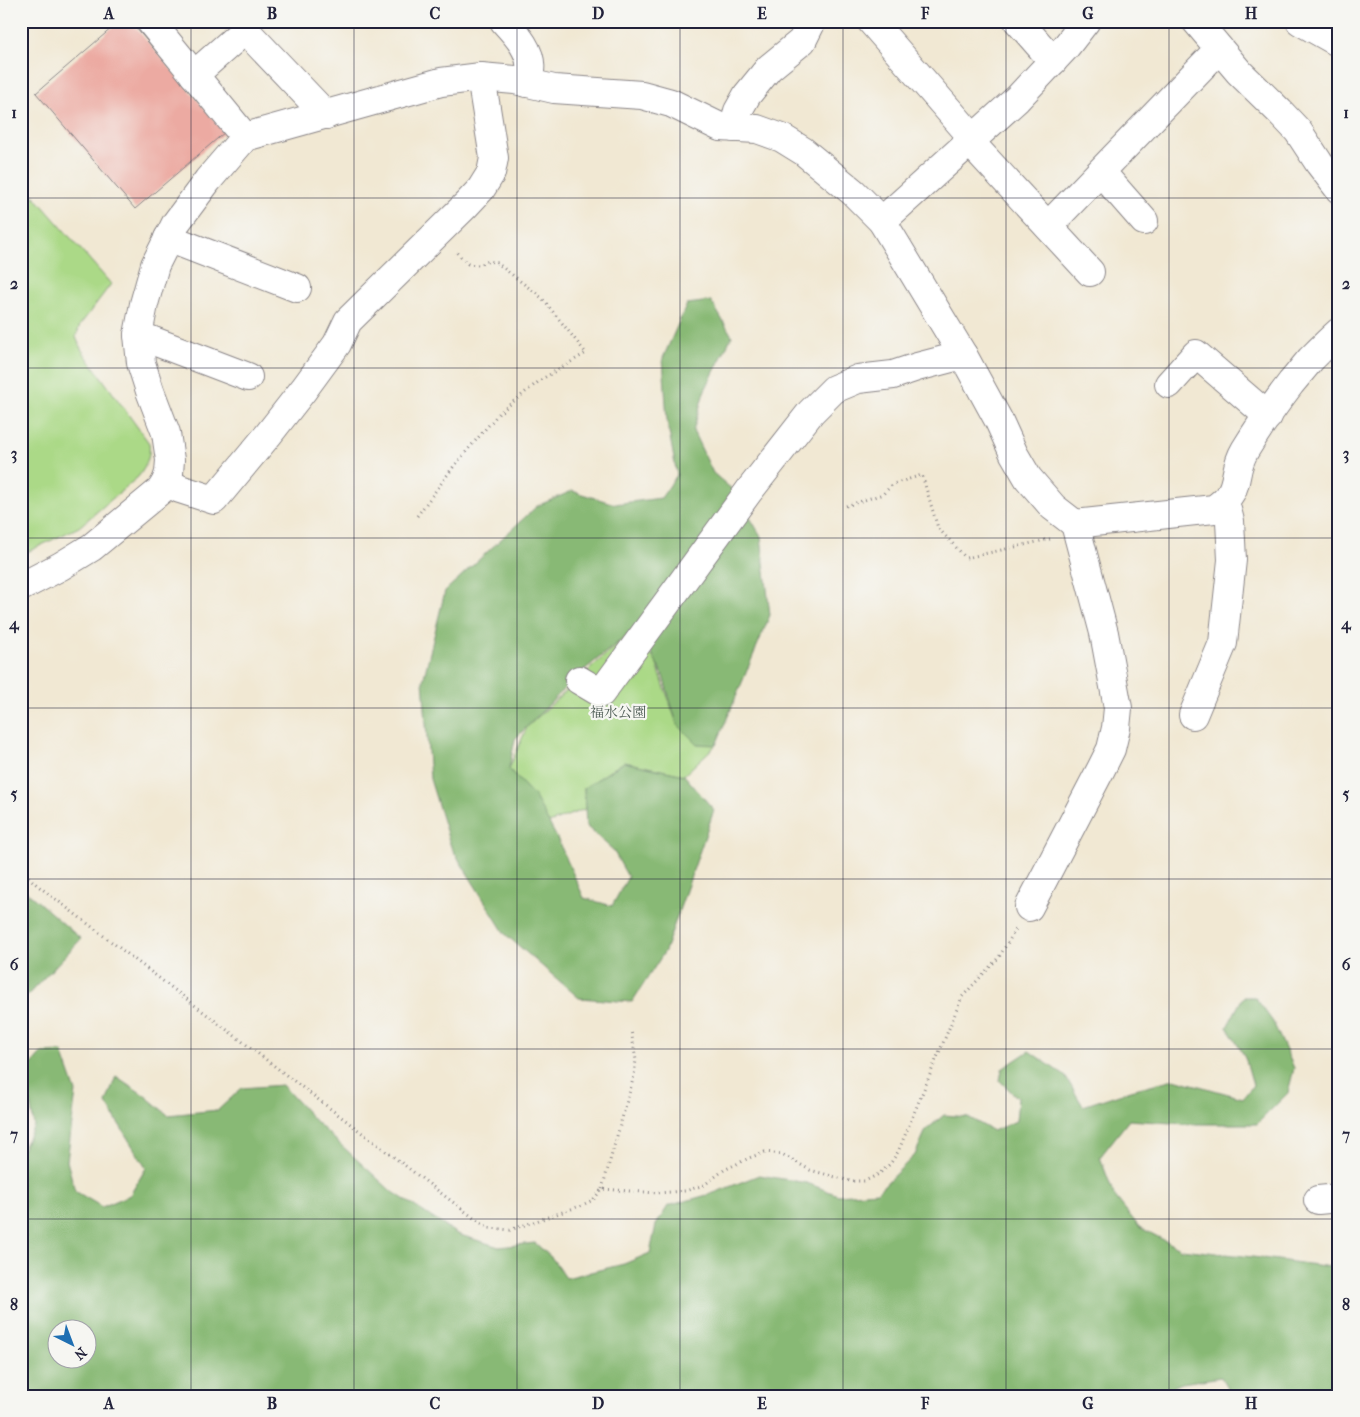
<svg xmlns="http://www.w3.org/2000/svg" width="1360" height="1417" viewBox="0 0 1360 1417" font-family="'IM FELL French Canon','Noto Serif JP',serif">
<rect width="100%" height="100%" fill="#f6f6f2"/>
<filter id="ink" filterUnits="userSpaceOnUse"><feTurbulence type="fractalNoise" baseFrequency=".02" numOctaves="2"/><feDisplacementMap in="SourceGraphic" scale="10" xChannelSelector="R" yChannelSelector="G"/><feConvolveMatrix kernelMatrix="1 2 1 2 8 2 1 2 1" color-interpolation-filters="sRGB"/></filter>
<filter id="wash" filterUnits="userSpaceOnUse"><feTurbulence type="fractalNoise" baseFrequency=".0096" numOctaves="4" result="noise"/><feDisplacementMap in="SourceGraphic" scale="20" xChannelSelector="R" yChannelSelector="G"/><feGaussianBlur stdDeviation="1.12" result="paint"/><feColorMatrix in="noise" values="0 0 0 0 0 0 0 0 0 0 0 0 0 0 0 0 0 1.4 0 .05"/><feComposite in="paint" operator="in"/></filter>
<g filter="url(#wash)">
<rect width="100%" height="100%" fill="#f1e8d3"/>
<g fill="#abd987" stroke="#667e61">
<path d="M 21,181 L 111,284 L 80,325 L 76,337 L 81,349 L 149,443 C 151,456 146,467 138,477 L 79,527 L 21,555 Z"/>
<polygon points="627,635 655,659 677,724 716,745 684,775 624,762 584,788 585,809 549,823 509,769 527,727"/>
</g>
<g fill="#88b974" stroke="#556e58" fill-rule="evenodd">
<polygon points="711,301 732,336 704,392 693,431 713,473 734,491 761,536 770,615 716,745 697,744 677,724 663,676 647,643 627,635 578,675 515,739 509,769 535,797 557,838 584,898 612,906 628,877 613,850 586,826 584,788 624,762 684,775 714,810 665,951 632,1002 579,998 505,934 451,847 430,779 423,681 445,591 537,506 572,491 615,504 661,498 677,475 667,421 663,358 687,304"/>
<polygon points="21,887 81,939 21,1002"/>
<path d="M 1243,997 L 1255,997 L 1273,1022 L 1294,1068 L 1288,1093 L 1257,1124 L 1185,1124 L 1129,1120 L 1100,1157 L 1114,1195 L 1139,1227 L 1181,1249 L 1270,1259 L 1339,1268 L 1339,1396 L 1232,1396 L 1221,1377 L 1182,1383 L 1151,1396 L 21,1396 L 21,1152 L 34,1126 L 25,1072 L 42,1053 L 62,1052 L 76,1092 L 67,1161 L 75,1191 L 102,1207 L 130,1195 L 146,1168 L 106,1103 L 116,1076 L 144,1095 L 168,1115 L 218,1110 L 242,1088 L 282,1085 L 317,1123 L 390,1190 L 457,1234 L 499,1247 L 535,1243 L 552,1258 L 566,1278 L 624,1264 L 650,1253 L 656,1225 L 668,1206 L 714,1193 L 759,1175 L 807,1183 L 838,1195 L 877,1192 L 915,1155 L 926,1130 L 944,1115 L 968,1117 L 993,1131 L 1016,1121 L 1018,1098 L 1000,1081 L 1002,1069 L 1029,1051 L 1065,1076 L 1083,1106 L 1131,1090 L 1174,1079 L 1243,1098 L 1253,1085 L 1245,1057 L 1227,1027 ZM 58,1330 L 88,1330 L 88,1360 L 58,1360 Z"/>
</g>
<g id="blocks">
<polygon fill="#ecaaa2" points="120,21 130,21 225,132 135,209 36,93"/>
</g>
</g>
<g filter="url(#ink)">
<use href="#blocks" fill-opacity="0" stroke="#8a8587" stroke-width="1"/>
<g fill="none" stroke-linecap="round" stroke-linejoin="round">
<defs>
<g id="minor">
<polyline points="150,21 245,137"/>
<path d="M 504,21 C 516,34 533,52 530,71 C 529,75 527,79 526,83"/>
<polyline points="871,21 973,138"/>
<polyline points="1018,21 1053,61"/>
<polyline points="1196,21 1239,72 1280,112 1298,131 1319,163 1339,189"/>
<polyline points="1300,21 1339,43"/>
<polyline points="194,75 245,30 326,115"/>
<polyline points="734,128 738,111 747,95 769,68 802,41 812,21"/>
<polyline points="970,142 1090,272"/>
<polyline points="1101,172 1144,221"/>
<polyline points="882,221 1017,99 1065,48 1086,21"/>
<polyline points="1048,226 1219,49"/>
<polyline points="168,238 297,288"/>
<polyline points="138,335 248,377"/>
<polyline points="1169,384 1196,354 1268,416"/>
<polyline points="166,482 180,489 214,500 268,435 304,389 337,344 348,321 466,205 481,189 491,173 494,158 481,77"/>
<path d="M 21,587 L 61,566 L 92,547 L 161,490 L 166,482 L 169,473 L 170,460 L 166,433 L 150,391 L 141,363 L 138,335 L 144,304 L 155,265 L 176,223 L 208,180 L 245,137 L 441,82 L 481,77 L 515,80 L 554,89 L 642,95 L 671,103 L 720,127 L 757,129 L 782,138 L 803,151 L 853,192 L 882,221 L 963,355 L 999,421 L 1014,454 L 1028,478 L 1053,507 L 1075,524 L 1214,509 C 1244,489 1230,475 1245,450 C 1259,427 1275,404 1291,383 C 1298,375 1304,367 1311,359 C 1320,350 1329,341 1339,332"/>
<polyline points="579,680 601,693 749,491 811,412 834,389 858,379 893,375 917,367 963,355"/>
<polyline points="1193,715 1223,643 1232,560 1230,521 1225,502"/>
<polyline points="1029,907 1101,769 1111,749 1116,728 1118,708 1104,633 1075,524"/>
<polyline points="1318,1200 1339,1198"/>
</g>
</defs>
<use href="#minor" stroke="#8a8587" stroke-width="30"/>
<g stroke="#8a8587" stroke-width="3" stroke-dasharray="1 4" stroke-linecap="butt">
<polyline points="846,506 883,494 893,484 922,475 938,528 966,558 1050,539"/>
<polyline points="417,516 454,466 499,413 542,379 586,353 542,298 497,263 489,261 479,265 468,264 456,252"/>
<polyline points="21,870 37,885 475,1219 489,1228 510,1230 580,1206 593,1200 602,1189 657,1193 685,1191 704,1185 724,1170 749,1158 765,1152 782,1154 810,1170 850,1181 865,1181 879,1174 890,1164 898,1152 962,997 999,957 1016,929"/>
<polyline points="602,1189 634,1076 636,1060 631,1030"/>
</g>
<use href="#minor" stroke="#fff" stroke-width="28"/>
</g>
</g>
<path fill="none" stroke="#22223b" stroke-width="1" stroke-opacity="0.55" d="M 191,21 L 191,1396M 354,21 L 354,1396M 517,21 L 517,1396M 680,21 L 680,1396M 843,21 L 843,1396M 1006,21 L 1006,1396M 1169,21 L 1169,1396M 21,198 L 1339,198M 21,368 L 1339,368M 21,538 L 1339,538M 21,708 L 1339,708M 21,879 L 1339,879M 21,1049 L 1339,1049M 21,1219 L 1339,1219"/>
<g text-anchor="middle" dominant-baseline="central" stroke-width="4.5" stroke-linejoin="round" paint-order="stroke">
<g font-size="14" fill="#4b5952" stroke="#f6f6f2">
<text x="618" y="712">福水公園</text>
</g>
</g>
<rect width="1360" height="1417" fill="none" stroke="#f6f6f2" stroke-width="55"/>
<g transform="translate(72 1344) rotate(138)"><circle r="24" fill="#f6f6f2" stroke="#a1a1a9"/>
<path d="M0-4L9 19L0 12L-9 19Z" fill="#1f6fb2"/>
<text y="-8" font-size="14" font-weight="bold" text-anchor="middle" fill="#22223b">N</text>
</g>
<rect x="28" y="28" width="1304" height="1362" fill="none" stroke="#22223b" stroke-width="2"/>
<g font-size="16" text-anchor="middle" font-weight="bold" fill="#22223b">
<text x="109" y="19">A</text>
<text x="272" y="19">B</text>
<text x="435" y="19">C</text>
<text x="598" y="19">D</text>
<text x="762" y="19">E</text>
<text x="925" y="19">F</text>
<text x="1088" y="19">G</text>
<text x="1251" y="19">H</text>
<text x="14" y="118">1</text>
<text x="1346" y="118">1</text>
<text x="14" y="289">2</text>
<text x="1346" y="289">2</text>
<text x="14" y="459">3</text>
<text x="1346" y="459">3</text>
<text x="14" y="629">4</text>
<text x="1346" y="629">4</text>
<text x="14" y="799">5</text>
<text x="1346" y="799">5</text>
<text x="14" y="970">6</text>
<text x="1346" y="970">6</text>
<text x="14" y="1140">7</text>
<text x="1346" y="1140">7</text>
<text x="14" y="1310">8</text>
<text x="1346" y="1310">8</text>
<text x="109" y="1409">A</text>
<text x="272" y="1409">B</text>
<text x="435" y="1409">C</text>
<text x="598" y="1409">D</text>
<text x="762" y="1409">E</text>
<text x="925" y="1409">F</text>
<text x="1088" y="1409">G</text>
<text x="1251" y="1409">H</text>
</g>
</svg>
